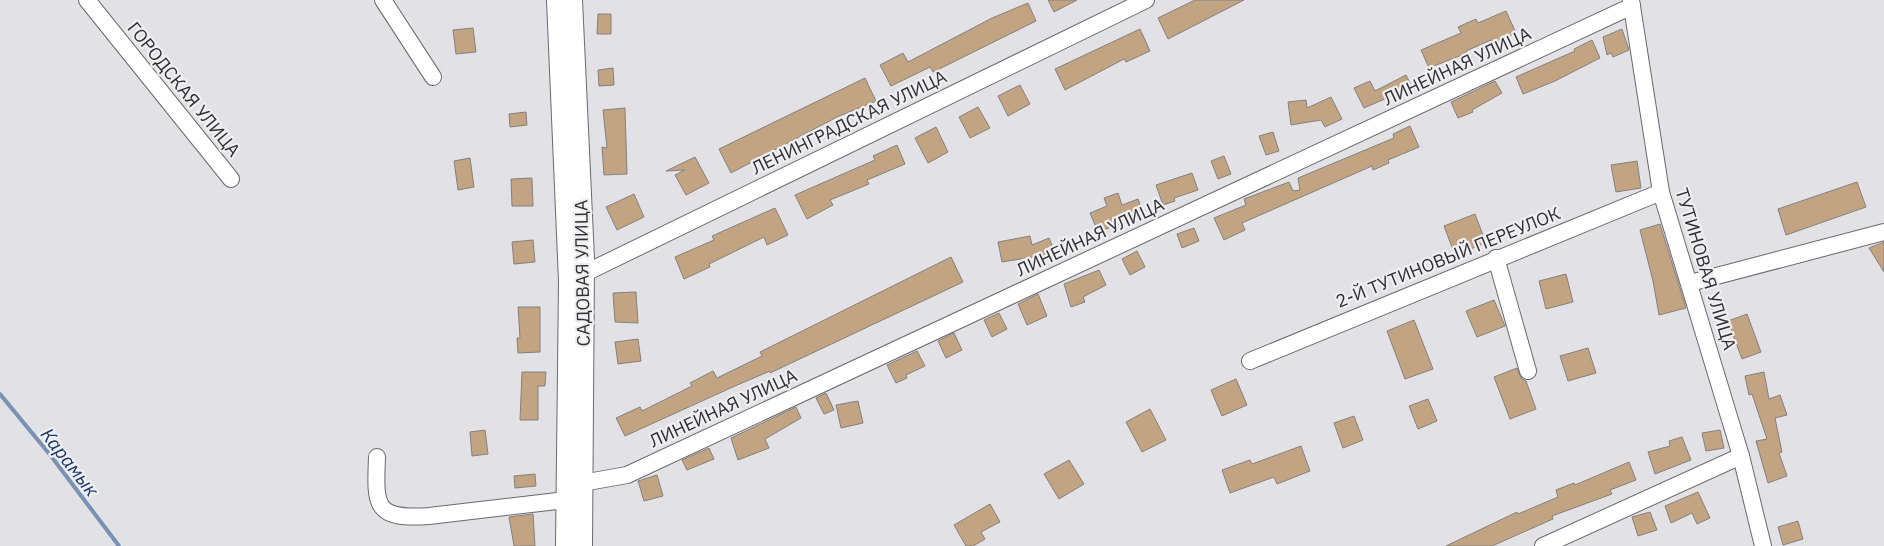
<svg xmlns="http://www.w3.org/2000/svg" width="1884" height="546" viewBox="0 0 1884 546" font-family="'IBM Plex Sans',sans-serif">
<rect width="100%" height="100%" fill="#e2e1e6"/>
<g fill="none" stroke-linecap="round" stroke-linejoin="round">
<polyline stroke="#7991b3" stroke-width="4" points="0,394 51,456 119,546"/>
</g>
<g fill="#c2a482" stroke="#84817e">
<polygon points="1048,0 1077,0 1054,12"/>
<polygon points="1195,0 1244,0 1168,39 1158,18"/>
<polygon points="1028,3 1036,21 933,72 930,67 891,86 880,65 903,53 908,62 992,18"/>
<polygon points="1506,11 1516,33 1492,43 1491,40 1466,51 1467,53 1429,68 1421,50 1461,33 1458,27 1476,19 1478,23"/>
<polygon points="598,14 611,14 611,34 597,34"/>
<polygon points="473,28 476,52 456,54 453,30"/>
<polygon points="1140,29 1150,51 1126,62 1124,59 1065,90 1055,69"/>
<polygon points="1622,29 1629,50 1613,57 1611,53 1607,55 1603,37"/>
<polygon points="1592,40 1600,58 1555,81 1523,94 1516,77 1575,51 1574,49"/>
<polygon points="613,68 614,85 599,86 598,70"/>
<polygon points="1406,75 1412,87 1364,108 1354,88 1370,81 1375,91"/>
<polygon points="865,78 876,101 837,117 731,173 719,149"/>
<polygon points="1495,81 1502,93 1472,110 1473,112 1458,118 1451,102"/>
<polygon points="1020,85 1030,104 1008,116 998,96"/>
<polygon points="1331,97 1342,119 1325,127 1321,120 1291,125 1288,102 1306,100 1307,108"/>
<polygon points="978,107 990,128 970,138 959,117"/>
<polygon points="625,108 627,174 604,175 602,147 607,148 603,110"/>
<polygon points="526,112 527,125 510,127 509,114"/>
<polygon points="1410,126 1419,147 1388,160 1389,163 1373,170 1372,166 1242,223 1245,230 1224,240 1214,218 1246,205 1244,199 1289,182 1293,191 1300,190 1298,178 1394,138 1393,134"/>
<polygon points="936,127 948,152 928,163 915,138"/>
<polygon points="1273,132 1279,151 1266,155 1259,136"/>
<polygon points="897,145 905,164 867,180 869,184 830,200 833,205 807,219 795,195 875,160 873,156"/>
<polygon points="1224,156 1231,174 1218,179 1211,161"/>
<polygon points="695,157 709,183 686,195 675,175 685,170 666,171"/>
<polygon points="470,158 474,187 458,190 454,161"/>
<polygon points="1637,161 1641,188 1616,192 1611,165"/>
<polygon points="1192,173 1198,190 1174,198 1175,201 1163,205 1156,185"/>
<polygon points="532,178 533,206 512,206 511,179"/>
<polygon points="1857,182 1866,207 1786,235 1778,209"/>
<polygon points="1118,193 1122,205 1138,199 1144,215 1098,232 1090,213 1107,206 1104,198"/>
<polygon points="634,194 644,217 617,230 606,207"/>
<polygon points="775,208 788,235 767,245 764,237 709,264 710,267 684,279 675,257 714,240 712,236"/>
<polygon points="1475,214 1486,243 1455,255 1444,226"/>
<polygon points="1660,224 1686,308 1659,315 1653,281 1640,230"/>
<polygon points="1194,228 1199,241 1182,248 1177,234"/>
<polygon points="1030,236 1032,245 1049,238 1055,252 1040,258 1039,256 1002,262 998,242"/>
<polygon points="533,240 535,262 514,264 512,242"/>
<polygon points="1884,242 1884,272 1869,248"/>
<polygon points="1137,251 1145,267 1130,275 1122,259"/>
<polygon points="951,257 963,282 770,373 770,371 735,386 625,436 616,418 640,407 642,411 692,386 690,383 713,371 717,378 762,356 760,352"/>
<polygon points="1099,270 1106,285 1083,297 1085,302 1071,307 1064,284"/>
<polygon points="1566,274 1573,302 1546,309 1539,281"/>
<polygon points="636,292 638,323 615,322 613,293"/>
<polygon points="1038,294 1047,316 1027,325 1018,304"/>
<polygon points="1494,300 1505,326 1477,337 1466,311"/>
<polygon points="518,307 540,307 540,352 518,353 517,338 520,338"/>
<polygon points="999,313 1007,329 992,337 984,320"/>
<polygon points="1747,314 1761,352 1742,359 1728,321"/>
<polygon points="1414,320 1433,369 1405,379 1387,331"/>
<polygon points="954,333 962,350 946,358 938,341"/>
<polygon points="638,339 641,361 618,364 615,342"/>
<polygon points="1588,348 1596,373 1568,381 1560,356"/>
<polygon points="917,351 925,366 906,375 907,378 896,383 887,365"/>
<polygon points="1517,368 1521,378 1526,381 1536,409 1510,419 1494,377"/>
<polygon points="522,372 546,372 545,386 538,386 538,420 520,420"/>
<polygon points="1764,372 1769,399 1780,395 1787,415 1775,418 1782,452 1779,453 1787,476 1768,483 1756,441 1767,439 1752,394 1749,395 1745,376"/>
<polygon points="1236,379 1247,405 1222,416 1211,390"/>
<polygon points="826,393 834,410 824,414 816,398"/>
<polygon points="1428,399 1437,421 1418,429 1409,406"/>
<polygon points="858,401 863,423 841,428 836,405"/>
<polygon points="796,407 801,418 765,439 769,448 738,460 731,438"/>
<polygon points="1150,409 1166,440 1142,452 1126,422"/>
<polygon points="1354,416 1363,440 1343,448 1334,423"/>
<polygon points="485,430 488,454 472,456 470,432"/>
<polygon points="1720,430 1724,448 1706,451 1702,433"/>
<polygon points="1682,437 1691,460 1655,474 1648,452 1670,446 1669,441"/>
<polygon points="1301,446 1310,471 1277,484 1274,477 1230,493 1222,470 1250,460 1252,464"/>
<polygon points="709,448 714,459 687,470 682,460"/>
<polygon points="1069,460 1084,484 1059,499 1044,474"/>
<polygon points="1629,462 1636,480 1610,490 1612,494 1552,516 1553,519 1492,546 1446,546 1517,512 1518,514 1558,497 1556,490 1574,483 1575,485"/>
<polygon points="535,474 536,486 515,488 514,476"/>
<polygon points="657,475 663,496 644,501 638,481"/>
<polygon points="1698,492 1710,518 1697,524 1692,513 1671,523 1665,506"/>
<polygon points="990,504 1000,522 981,532 985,539 973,546 966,546 954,525"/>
<polygon points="1650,512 1657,530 1638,536 1632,517"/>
<polygon points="533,514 535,546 514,546 509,517"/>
<polygon points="1798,521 1803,539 1783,545 1778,527"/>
</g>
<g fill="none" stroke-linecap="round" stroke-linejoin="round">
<defs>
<g id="minor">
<polyline points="87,0 231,179"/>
<polyline points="383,0 433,77"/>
<polyline points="1631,0 1661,192 1741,456 1763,546"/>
<polyline points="1496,258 1528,371"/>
<polyline points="575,278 1146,0"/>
<polyline points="1690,283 1884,232"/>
<polyline points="1250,361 1661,192"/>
<path d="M 377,457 C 375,506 374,520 429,516 L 566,500 L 582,483 L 627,475 L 1632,6"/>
<polyline points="1543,546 1741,456"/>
</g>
<g id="tertiary">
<polyline points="557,0 569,281 566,546"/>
<polyline points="572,0 584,259 582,546"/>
</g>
</defs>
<use href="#minor" stroke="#6a6a6d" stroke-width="18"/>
<use href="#tertiary" stroke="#6a6a6d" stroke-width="22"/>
<use href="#minor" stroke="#fff" stroke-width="16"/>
<use href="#tertiary" stroke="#fff" stroke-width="20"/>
</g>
<g text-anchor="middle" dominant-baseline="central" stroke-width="4.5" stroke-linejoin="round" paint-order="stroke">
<g font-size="18" fill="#2f2f31" stroke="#efeff3">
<text transform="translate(1457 66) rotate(-25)">ЛИНЕЙНАЯ УЛИЦА</text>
<text transform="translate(184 89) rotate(51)">ГОРОДСКАЯ УЛИЦА</text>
<text transform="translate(849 122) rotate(-26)">ЛЕНИНГРАДСКАЯ УЛИЦА</text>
<text transform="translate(1090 237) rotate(-25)">ЛИНЕЙНАЯ УЛИЦА</text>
<text transform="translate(1448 257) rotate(-22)">2-Й ТУТИНОВЫЙ ПЕРЕУЛОК</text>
<text transform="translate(1706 269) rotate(73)">ТУТИНОВАЯ УЛИЦА</text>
<text transform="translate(582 273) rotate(-91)">САДОВАЯ УЛИЦА</text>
<text transform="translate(723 408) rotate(-25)">ЛИНЕЙНАЯ УЛИЦА</text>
</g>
<g font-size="19" font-style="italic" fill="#183866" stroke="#efeff3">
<text transform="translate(70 462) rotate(52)">Карамык</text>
</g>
</g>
</svg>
